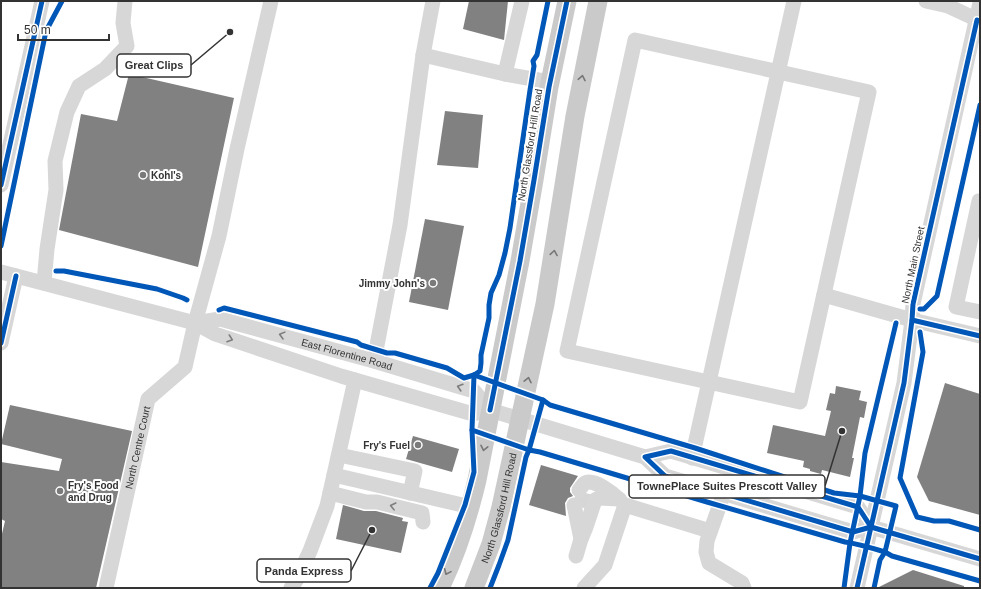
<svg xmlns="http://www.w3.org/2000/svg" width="981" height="589" viewBox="0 0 981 589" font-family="Helvetica,sans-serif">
<rect width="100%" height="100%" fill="#fff"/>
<g fill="#818181">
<polygon points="469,1 508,1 504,40 463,29"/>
<polygon points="129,74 234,98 198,267 59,230 81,114 117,121"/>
<polygon points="445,111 483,115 478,168 437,165"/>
<polygon points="425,219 464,226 448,310 409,302"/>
<polygon points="945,383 980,394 980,515 929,501 917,477"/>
<polygon points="836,386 861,391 859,400 867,402 864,418 860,417 852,458 854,458 850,477 822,470 821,474 810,471 810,469 803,467 804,461 767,453 773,425 825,436 831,411 826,410 830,393 835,394"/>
<polygon points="10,405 132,431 96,588 1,588 1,538 5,521 1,519 1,462 59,471 62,459 1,444"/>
<polygon points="413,436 459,449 452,472 406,459"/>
<polygon points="541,465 578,476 570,488 570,492 573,496 568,498 565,503 566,516 529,505"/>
<polygon points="343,505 364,511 376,511 403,518 402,521 408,522 401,553 336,539"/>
<polygon points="913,570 964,586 964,588 877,588"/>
</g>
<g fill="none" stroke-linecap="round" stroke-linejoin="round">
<polyline stroke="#d6d6d6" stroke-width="15" stroke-dasharray="15 8" stroke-linecap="butt" points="580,507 584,492"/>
<g stroke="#d7d7d7" stroke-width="15">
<polyline points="926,1 948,6 980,21"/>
<polygon points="635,40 869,92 800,402 567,351"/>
<polyline points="423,55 505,74 550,82"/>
<polyline points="505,74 522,1"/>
<polyline points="1,185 42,1"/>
<polyline points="980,201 979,201 956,307 980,312"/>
<polyline points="1,272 195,323 215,334 341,376 473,414 490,410 645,457"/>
<polyline points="44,283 47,249 56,190 55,161 67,112 79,86 105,69 127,46 123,23 125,1"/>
<polyline points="824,295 912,320 980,336"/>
<path id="s1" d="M 195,323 L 220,319 L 374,361 L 474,391 L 490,410"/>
<polyline points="1,343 16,276"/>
<polyline points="374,361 400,225 423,55 433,1"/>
<polyline points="339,455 415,471 410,493"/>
<polyline points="692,458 794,1"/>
<polyline points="334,475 471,507"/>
<path d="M 579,490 C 581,488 582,485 585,483 C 594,478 614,494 620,500"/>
<polyline points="330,493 366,502 377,502 422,513 423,522"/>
<polyline points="724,493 707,541 706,552 709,563 742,583 744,588"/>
<polyline points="574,505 581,539 576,556"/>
<polyline points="871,527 858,507 671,451 645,457 665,476 853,532 871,527 980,559"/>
<polyline points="581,539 586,527 595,500 599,498 619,499"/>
<path id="s2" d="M 106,588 L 148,399 L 185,367 L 195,323 L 219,236 L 237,149 L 271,1"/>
<polyline points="291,588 297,579 310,551 327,506 334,475 355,380"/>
<polyline points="584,588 605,565 625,505 710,531"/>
<polyline points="857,588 904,383 912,320 913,304 980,3"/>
</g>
<g stroke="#cacaca" stroke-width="19">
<path d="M 440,588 C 457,553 468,518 477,480 L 520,261 L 534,180 L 549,87 L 567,1"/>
<path id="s3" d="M 474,588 L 481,570 L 491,544 L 501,507 L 545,304 L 575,116 L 598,1"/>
</g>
<defs>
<g id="cycleway">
<polyline points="1,185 42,1"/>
<polyline points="1,246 46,31 62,1"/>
<polyline points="56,271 64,271 157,289 183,298 187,300"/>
<polyline points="920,309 924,309 937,296 980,105"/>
<polyline points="219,310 224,308 357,342 361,345 387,353 395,353 447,368 464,378 474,375 480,371 481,363 481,355 489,318 489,305 491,293 499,275 505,253 510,228 530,90 534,66 533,61 537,55 548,1"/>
<polyline points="912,320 980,336"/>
<polyline points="920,332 923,352 900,478 917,517 934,521 949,521 980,530"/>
<polyline points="1,343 16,276"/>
<polyline points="474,375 543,400 550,405 695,448 834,493 860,496 865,453 896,323"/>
<polyline points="474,375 472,430 529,450 543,400"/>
<polyline points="490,410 520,261 534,180 549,87 567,1"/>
<polyline points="871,527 858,507 671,451 645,457 665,476 853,532 871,527 980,559"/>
<polyline points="430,588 438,573 465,505 474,472 472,430"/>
<path d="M 490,588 L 499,565 L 508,540 L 526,457 L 529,450 L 540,452 L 707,502 L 845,542 C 859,544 872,548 885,552 L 896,506 L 860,496 L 850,543 L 844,588"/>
<polyline points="857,588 904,383 912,320 913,304 977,20"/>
<polyline points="874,588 880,560 885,552 892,556 980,581"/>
</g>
</defs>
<use href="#cycleway" stroke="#fff" stroke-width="8"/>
<use href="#cycleway" stroke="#0057b8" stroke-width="5"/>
</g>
<defs><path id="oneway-chevron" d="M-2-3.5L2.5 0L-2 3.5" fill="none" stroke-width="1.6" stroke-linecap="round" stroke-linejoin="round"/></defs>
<g stroke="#777">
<use href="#oneway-chevron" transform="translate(582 78) rotate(-79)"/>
<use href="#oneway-chevron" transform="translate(554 253) rotate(-81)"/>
<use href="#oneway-chevron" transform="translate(528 380) rotate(-78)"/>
<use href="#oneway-chevron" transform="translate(484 448) rotate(102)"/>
<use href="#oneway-chevron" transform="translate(447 572) rotate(114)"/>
</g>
<g stroke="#7d7d7d">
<use href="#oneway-chevron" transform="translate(282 335) rotate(-165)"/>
<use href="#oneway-chevron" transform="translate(230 339) rotate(19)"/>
<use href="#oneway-chevron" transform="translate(460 387) rotate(-163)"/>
<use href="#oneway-chevron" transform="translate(393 506) rotate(-166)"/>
</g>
<g fill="#7a7a7a" stroke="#fff" stroke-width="1.5">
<circle cx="143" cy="175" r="4"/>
<circle cx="433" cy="283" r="4"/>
<circle cx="418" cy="445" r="4"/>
<circle cx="60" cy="491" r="4"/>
</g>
<g text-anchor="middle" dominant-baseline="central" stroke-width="4" stroke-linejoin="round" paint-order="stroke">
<g font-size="10" fill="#333" stroke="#fff">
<text transform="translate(530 145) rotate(-81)">North Glassford Hill Road</text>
<text transform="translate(913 265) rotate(-78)">North Main Street</text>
<text stroke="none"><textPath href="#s1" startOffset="157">East Florentine Road</textPath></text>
<text stroke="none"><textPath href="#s2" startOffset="144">North Centre Court</textPath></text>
<text stroke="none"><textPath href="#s3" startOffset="84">North Glassford Hill Road</textPath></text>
</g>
<g font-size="10" font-weight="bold" fill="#333" stroke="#fff" text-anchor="start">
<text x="151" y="175">Kohl's</text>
<text x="425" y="283" text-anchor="end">Jimmy John's</text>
<text x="410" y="445" text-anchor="end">Fry's Fuel</text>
<text x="68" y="485">Fry's Food<tspan x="68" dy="12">and Drug</tspan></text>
</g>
</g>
<path fill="none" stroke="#333" stroke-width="1.5" d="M230 32L191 65M842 431L825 486M372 530L351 571"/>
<g fill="#333" stroke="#fff" stroke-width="1.5">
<circle cx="230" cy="32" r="4"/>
<circle cx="842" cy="431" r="4"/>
<circle cx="372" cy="530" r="4"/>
</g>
<g fill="#fff" stroke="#333" stroke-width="1.5">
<rect x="117" y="54" width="74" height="23" rx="4"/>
<rect x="629" y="475" width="196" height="23" rx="4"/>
<rect x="257" y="559" width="94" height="23" rx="4"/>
</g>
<g font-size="11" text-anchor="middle" font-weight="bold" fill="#333">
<text x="154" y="69">Great Clips</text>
<text x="727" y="490">TownePlace Suites Prescott Valley</text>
<text x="304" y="575">Panda Express</text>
</g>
<rect width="981" height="589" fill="none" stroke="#333333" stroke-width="4"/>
<path d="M18 34v6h91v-6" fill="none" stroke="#333333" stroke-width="2"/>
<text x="24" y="34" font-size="12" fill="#333333" stroke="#ffffff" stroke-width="3" paint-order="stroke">50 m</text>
</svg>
